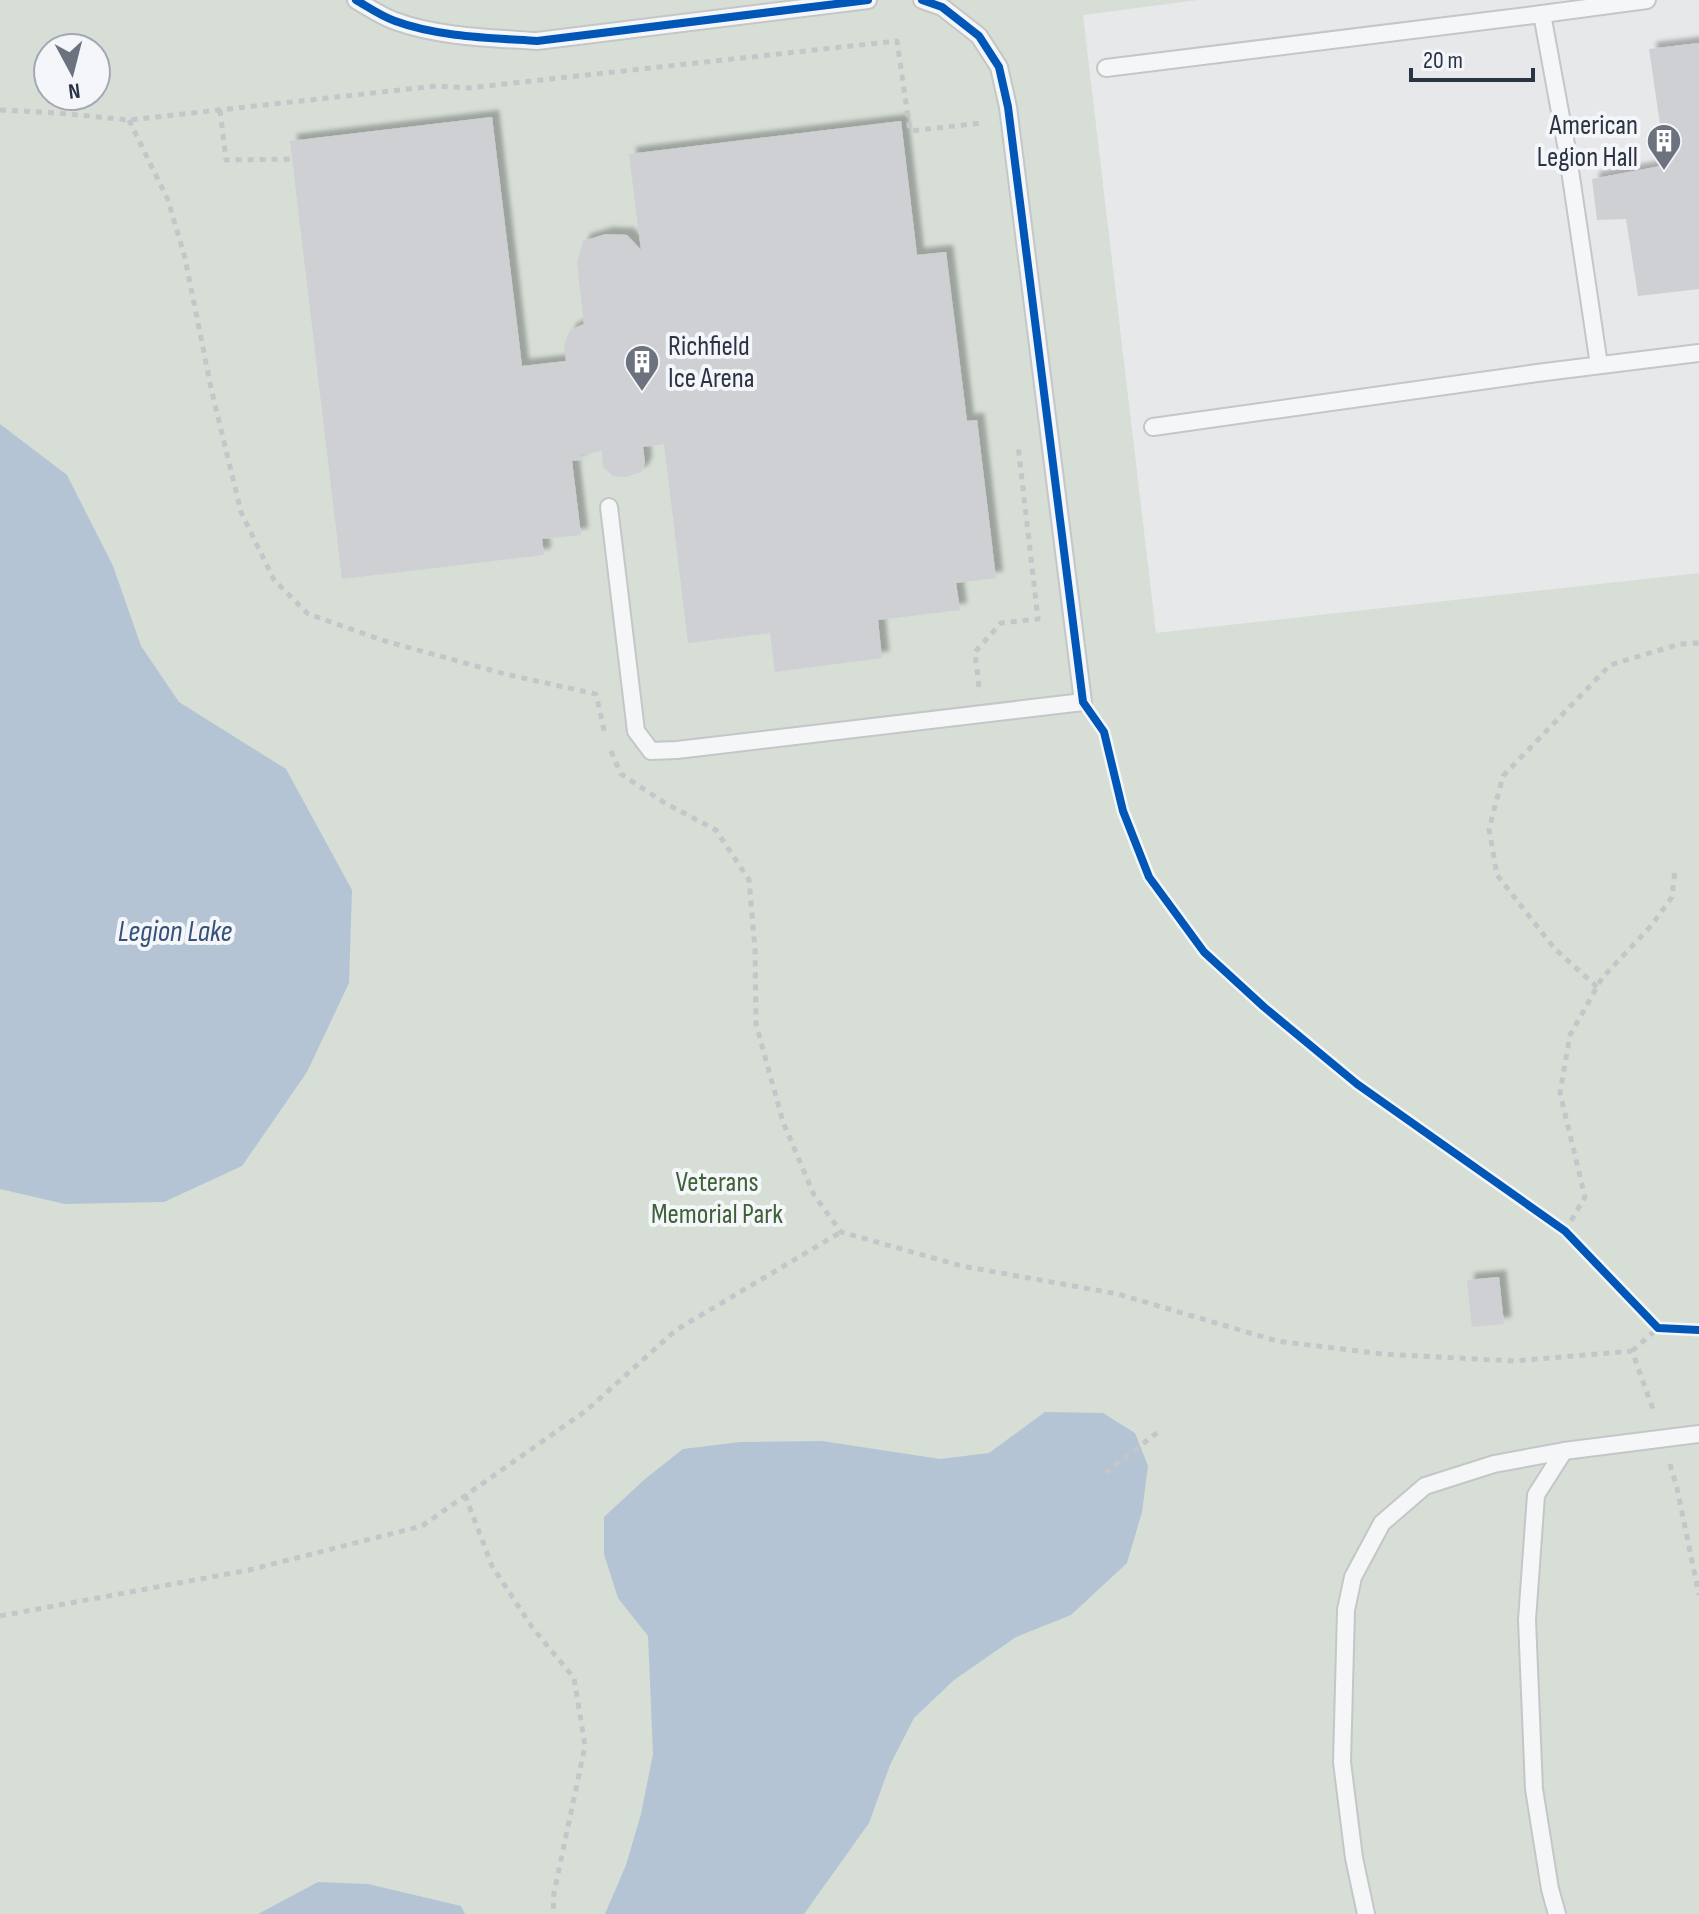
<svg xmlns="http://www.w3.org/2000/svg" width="1699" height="1914" viewBox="0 0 1699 1914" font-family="'Sofia Sans Condensed',sans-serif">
<defs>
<filter id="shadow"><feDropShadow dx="7" dy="-7" stdDeviation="2" flood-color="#0004"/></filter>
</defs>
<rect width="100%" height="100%" fill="#e6e8ea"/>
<path fill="#d6ded6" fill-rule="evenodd" d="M 0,0 L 1198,0 L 1083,15 L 1156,633 L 1699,573 L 1699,1914 L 0,1914 ZM 48,48 L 96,48 L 96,96 L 48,96 Z"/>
<g fill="#b4c4d5">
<polygon points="0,424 67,475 113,566 141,646 179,702 286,769 352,890 349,983 307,1072 242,1166 164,1202 65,1204 0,1189"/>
<polygon points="1045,1412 1103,1413 1135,1433 1148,1466 1142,1512 1127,1563 1071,1615 1016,1637 954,1680 914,1718 890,1765 869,1823 804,1914 605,1914 626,1865 641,1814 653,1754 648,1636 618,1598 604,1554 604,1517 645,1479 683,1449 740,1442 822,1441 940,1459 989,1453"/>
<polygon points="318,1882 368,1884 461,1906 465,1914 258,1914"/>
</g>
<g fill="#ced0d3" filter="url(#shadow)">
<polygon points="1699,43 1699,289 1638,296 1626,219 1597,220 1592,179 1666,165 1649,49"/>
<polygon points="492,117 522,366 566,361 564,345 570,330 584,324 577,263 583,241 606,234 627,235 641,250 629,154 901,121 917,255 946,252 967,421 977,420 996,578 956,583 960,610 878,620 882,658 775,672 770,633 688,643 664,444 643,447 645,463 641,472 626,477 613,476 603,467 602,451 581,454 581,460 572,461 581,535 542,539 544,555 342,579 290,141"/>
<polygon points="1499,1277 1504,1324 1472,1327 1467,1280"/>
</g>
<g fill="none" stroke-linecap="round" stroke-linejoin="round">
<defs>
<g id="lane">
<path d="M 356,0 C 368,7 381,16 395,21 C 438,37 491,38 537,41 L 868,0"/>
<polyline points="1542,14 1647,0"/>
<polyline points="1106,68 1542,14 1567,150 1599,365"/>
<polyline points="1153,427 1537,373 1699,353"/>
<polyline points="609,507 636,731 651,751 677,750 1083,702 1008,107 999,67 979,36 942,7 922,0"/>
<polyline points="1366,1914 1354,1858 1342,1762 1346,1610 1353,1577 1382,1523 1425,1486 1494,1464 1564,1451 1699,1434"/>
<polyline points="1557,1914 1550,1889 1534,1789 1527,1620 1536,1495 1564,1451"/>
</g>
</defs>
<use href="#lane" stroke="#c4c6c8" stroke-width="20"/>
<g stroke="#c5c6ca" stroke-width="5" stroke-dasharray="6 6" stroke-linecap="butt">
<polyline points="0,110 58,113 129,120 436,86 468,88 897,41 910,131 981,123 981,125"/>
<polyline points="220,110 226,160 292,159"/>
<polyline points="129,120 168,200 185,258 211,388 241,512 274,580 308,614 385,641 505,674 596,694 605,734"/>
<polyline points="979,687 975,652 1001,623 1038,619 1018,445"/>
<polyline points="611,751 621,774 665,803 716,830 749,880 755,949 756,1024 783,1122 814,1195 841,1232 962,1266 1118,1294 1277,1341 1382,1354 1514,1361 1632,1351 1654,1412"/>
<polyline points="1597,987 1554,948 1497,875 1489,829 1503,776 1610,665 1680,644 1699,643"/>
<polyline points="1565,1231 1585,1197 1560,1093 1570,1035 1602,978 1651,926 1672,897 1675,869"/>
<polyline points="1632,1351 1658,1328"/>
<polyline points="1670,1464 1677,1488 1699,1595"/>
<polyline points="1105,1473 1158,1432"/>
<polyline points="465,1495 492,1566 532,1627 574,1678 585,1746 554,1893 553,1914"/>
<polyline points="0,1616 249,1570 422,1526 587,1410 676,1330 841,1232"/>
</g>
<use href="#lane" stroke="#f5f6f7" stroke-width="16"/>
<defs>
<g id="cycleway">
<path d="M 356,0 C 368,7 381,16 395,21 C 438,37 491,38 537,41 L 868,0"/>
<polyline points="922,0 942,7 979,36 999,67 1008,107 1083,702 1104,732 1123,811 1149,877 1204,952 1264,1007 1357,1084 1565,1231 1658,1328 1699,1330"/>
</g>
</defs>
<use href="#cycleway" stroke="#f4f6f9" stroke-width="13"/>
<use href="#cycleway" stroke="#0057b8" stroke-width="8"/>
</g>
<defs>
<symbol id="building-pin" viewBox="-11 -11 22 30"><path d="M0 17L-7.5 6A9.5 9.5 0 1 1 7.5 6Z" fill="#6c737f" stroke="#f4f6f9"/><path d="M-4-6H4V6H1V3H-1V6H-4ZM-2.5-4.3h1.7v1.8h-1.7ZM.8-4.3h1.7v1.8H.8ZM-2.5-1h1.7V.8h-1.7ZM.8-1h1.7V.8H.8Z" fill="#fff"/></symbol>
</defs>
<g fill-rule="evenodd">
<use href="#building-pin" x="1644" y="121" width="40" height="54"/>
<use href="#building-pin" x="622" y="342" width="40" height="54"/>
</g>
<g text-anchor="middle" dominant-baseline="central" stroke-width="8" stroke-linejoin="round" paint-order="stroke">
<g font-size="28" fill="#2b3445" stroke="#f4f6f9" text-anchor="end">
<text x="1638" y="125">American<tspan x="1638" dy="32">Legion Hall</tspan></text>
<text x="668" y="346" text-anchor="start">Richfield<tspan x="668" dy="32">Ice Arena</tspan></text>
</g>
<g font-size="28" fill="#3f6138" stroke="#f4f6f9">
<text x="717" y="1182">Veterans<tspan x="717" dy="32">Memorial Park</tspan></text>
</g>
<g font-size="30" font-style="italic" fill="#34527a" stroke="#f4f6f9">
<text x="175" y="932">Legion Lake</text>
</g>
</g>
<g transform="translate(72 72) rotate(173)"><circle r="38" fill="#f4f6f9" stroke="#a4a8b1" stroke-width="2"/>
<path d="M0-6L14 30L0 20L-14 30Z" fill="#6c737f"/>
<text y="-12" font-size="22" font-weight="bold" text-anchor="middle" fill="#2b3445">N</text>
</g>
<path d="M1411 68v12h122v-12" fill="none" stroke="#2b3445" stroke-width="4"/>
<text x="1423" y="68" font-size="24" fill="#2b3445" stroke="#f4f6f9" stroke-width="6" paint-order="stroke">20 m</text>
</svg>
